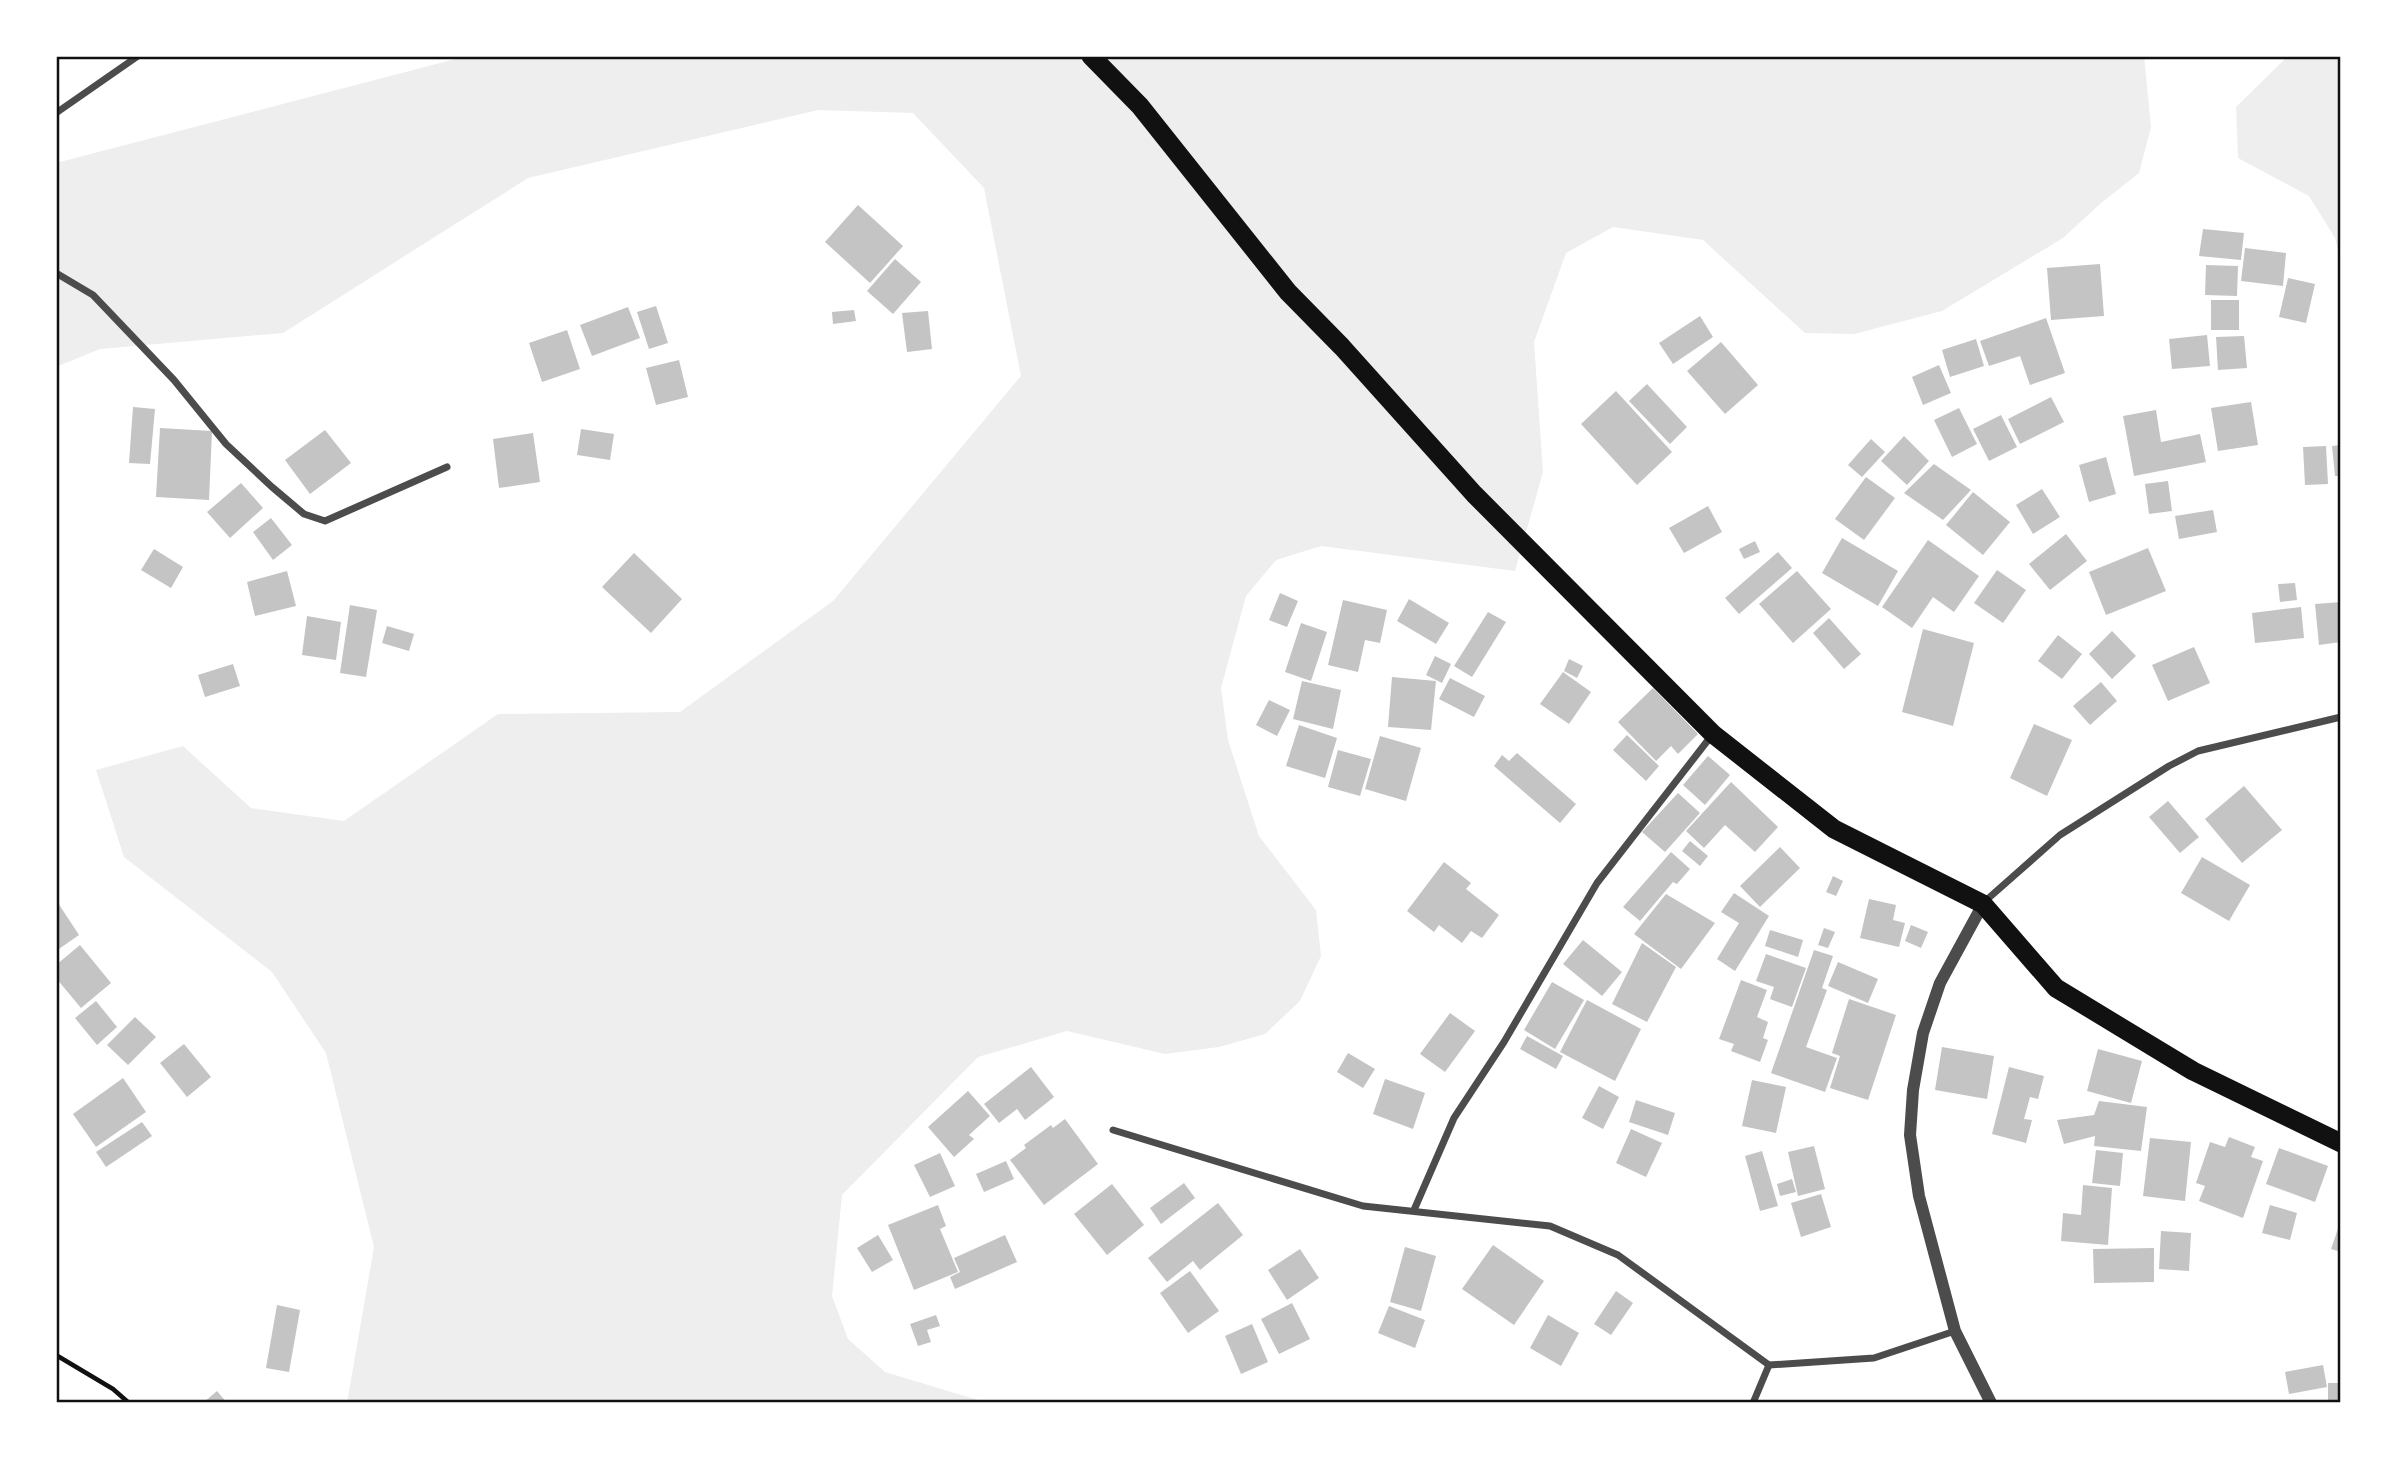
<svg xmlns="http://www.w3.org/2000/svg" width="2397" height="1459" viewBox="0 0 2397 1459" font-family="'Nunito Sans',sans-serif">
<rect width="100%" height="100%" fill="#fff"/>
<g fill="#eee">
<polygon points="467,56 2144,56 2151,127 2139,173 2100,204 2063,238 1942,311 1854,334 1805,333 1703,240 1613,227 1566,253 1534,342 1543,472 1515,571 1321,546 1276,560 1246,596 1221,688 1228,740 1259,836 1316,910 1321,956 1300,1001 1265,1034 1219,1047 1165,1054 1067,1031 978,1057 842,1195 832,1296 848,1339 885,1372 988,1403 347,1403 374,1247 326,1053 272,972 124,857 96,770 183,746 251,808 344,821 498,714 680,712 833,601 1021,376 984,188 913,113 818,110 528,178 283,333 100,349 56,367 56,163"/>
<polygon points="2288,56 2341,56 2341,262 2335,238 2309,196 2238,158 2236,107"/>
</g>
<g fill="#c4c4c4">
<polygon points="858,205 903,246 870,283 825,242"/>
<polygon points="2203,229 2244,233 2241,260 2199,256"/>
<polygon points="2245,248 2286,253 2283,286 2241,281"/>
<polygon points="895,259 921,282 893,314 867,291"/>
<polygon points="2100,264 2104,316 2051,320 2047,268"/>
<polygon points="2206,265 2238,266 2237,296 2205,295"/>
<polygon points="2288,278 2315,284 2306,323 2279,317"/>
<rect x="2211" y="300" width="28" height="30"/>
<polygon points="656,306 668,343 649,349 637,312"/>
<polygon points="628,307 640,338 592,356 580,325"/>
<polygon points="854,310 856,321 833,324 832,312"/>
<polygon points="928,311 932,349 907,352 902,313"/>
<polygon points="1700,316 1713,337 1673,364 1659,343"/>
<polygon points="2046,318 2065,373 2030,385 2020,356 1989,366 1980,341"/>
<polygon points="567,330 580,369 542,382 529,343"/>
<polygon points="2207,335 2210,366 2172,369 2169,339"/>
<polygon points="2244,336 2247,368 2218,370 2216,337"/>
<polygon points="1976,339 1984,366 1950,377 1942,350"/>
<polygon points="1721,342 1758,385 1725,414 1687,371"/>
<polygon points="679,360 688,397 656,405 646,368"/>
<polygon points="1939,365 1951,393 1923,405 1912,377"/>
<polygon points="1647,384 1687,427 1670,444 1629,401"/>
<polygon points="1616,391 1672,452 1637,485 1581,424"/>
<polygon points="2051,397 2064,422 2020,444 2008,419"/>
<polygon points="2251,402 2258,445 2218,451 2211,408"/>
<polygon points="133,407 155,409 150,464 129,463"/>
<polygon points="1959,408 1977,444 1952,457 1934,420"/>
<polygon points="2156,410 2161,442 2200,434 2206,462 2134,476 2123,416"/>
<polygon points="2001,415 2017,447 1989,461 1973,429"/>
<polygon points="160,428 212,431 209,500 156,497"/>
<polygon points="581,429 614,434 610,460 577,455"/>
<polygon points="325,430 351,463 310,494 285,460"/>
<polygon points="533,433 540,482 499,488 493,439"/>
<polygon points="1904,436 1929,461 1907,485 1881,461"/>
<polygon points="1871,439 1885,452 1862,477 1848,465"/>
<polygon points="2341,445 2341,476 2335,476 2332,446"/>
<polygon points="2326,446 2328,484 2305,485 2303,447"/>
<polygon points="2106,457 2116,494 2089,502 2079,465"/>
<polygon points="1934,464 1971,490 1943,520 1904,493"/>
<polygon points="1866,477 1895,498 1864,540 1835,519"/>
<polygon points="2168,481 2172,511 2149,514 2145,484"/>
<polygon points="241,483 263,508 230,538 207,512"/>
<polygon points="2042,489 2060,517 2033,534 2016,505"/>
<polygon points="1973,492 2010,522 1983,555 1946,525"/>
<polygon points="1708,506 1722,532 1684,553 1669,528"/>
<polygon points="2213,510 2217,532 2179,539 2175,516"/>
<polygon points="271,518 292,545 273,560 253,532"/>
<polygon points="2066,534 2087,561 2050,590 2029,564"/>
<polygon points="1842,538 1898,571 1878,606 1822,573"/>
<polygon points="1928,540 1979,576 1954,612 1933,597 1912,628 1882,607"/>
<polygon points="1755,541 1760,552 1744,559 1739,549"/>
<polygon points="2148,548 2166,591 2106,615 2089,572"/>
<polygon points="154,549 183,567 171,588 141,570"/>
<polygon points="1778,552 1792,568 1739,614 1725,598"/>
<polygon points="634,553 682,599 651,633 602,587"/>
<polygon points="1997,570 2026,590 2003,623 1974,603"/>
<polygon points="287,571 296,606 255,616 247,582"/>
<polygon points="1797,571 1831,609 1793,643 1759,604"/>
<polygon points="2295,583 2297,600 2280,602 2278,584"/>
<polygon points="1280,593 1298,601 1287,627 1269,620"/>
<polygon points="1409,599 1449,623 1436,644 1397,621"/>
<polygon points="1343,600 1387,610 1380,643 1365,640 1358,672 1328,665"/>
<polygon points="2341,602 2341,642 2319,645 2315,604"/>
<polygon points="350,605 377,610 366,677 340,673"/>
<polygon points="2301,607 2304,638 2255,643 2252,613"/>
<polygon points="1488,612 1506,622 1472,677 1454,666"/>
<polygon points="307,616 341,622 336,660 302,655"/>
<polygon points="1829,618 1861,654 1844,669 1813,633"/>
<polygon points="1301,623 1327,632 1311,681 1285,672"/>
<polygon points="387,626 414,634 409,651 382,643"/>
<polygon points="1923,629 1974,643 1953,726 1902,712"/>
<polygon points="2112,631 2136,656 2112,679 2089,654"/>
<polygon points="2058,635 2082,654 2062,679 2038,661"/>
<polygon points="2194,647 2210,683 2168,701 2152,665"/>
<polygon points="1435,656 1451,664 1442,683 1426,675"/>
<polygon points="1569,659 1583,666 1577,678 1564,671"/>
<polygon points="233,664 240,686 205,697 198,675"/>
<polygon points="1563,672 1591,692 1569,724 1540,704"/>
<polygon points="1392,677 1436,681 1431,730 1388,727"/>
<polygon points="1450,678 1485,696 1474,717 1439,699"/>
<polygon points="1302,681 1341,690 1333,729 1293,719"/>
<polygon points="2101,682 2117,701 2090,725 2073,706"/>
<polygon points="1653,688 1698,734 1678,754 1671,746 1656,761 1618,722"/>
<polygon points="1269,700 1290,710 1277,736 1256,725"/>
<polygon points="2034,724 2072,740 2047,796 2010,778"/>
<polygon points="1299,725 1337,738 1325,778 1286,766"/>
<polygon points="1627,735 1659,766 1646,781 1613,750"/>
<polygon points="1380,736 1421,748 1406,801 1365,789"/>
<polygon points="1338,750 1371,759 1360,796 1328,787"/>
<polygon points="1517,753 1576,804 1560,823 1494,766 1502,755 1509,761"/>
<polygon points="1708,756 1730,775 1705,805 1683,785"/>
<polygon points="1731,782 1778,827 1755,852 1725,825 1704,848 1686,831"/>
<polygon points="2244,786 2282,830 2242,863 2205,819"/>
<polygon points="1678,793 1700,813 1665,852 1642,832"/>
<polygon points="2168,801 2199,837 2180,853 2149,817"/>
<polygon points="1690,841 1708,856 1700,866 1682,851"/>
<polygon points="1780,847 1800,868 1760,907 1740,886"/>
<polygon points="1671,852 1690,869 1677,884 1673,882 1640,921 1623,907"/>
<polygon points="2202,857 2250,885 2229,921 2181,893"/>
<polygon points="1444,862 1471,883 1466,889 1499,915 1482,938 1471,931 1462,943 1439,925 1434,932 1407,911"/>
<polygon points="1833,876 1843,881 1836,896 1826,892"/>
<polygon points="1734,893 1769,916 1735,971 1717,959 1739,923 1721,912"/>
<polygon points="1666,894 1715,923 1681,969 1634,934"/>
<polygon points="1869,899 1896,905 1893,920 1905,923 1899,947 1860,938"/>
<polygon points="58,903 79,935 56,951 56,904"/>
<polygon points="1911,925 1928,932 1921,948 1905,941"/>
<polygon points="1824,928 1835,932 1828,948 1818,945"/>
<polygon points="1770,930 1803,940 1798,957 1765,946"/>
<polygon points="1583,940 1622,972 1602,996 1563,964"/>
<polygon points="1642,943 1676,967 1647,1022 1612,1004"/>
<polygon points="80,945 111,983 81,1008 56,978 56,965"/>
<polygon points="1814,950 1833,956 1822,988 1827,990 1806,1047 1837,1058 1825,1092 1771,1073"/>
<polygon points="1766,954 1806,968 1792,1007 1770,999 1774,987 1756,981"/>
<polygon points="1838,962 1878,979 1868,1003 1828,986"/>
<polygon points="1741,980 1767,990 1757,1017 1768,1022 1763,1038 1768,1040 1760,1062 1731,1051 1734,1044 1719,1039"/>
<polygon points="1552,982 1584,1000 1555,1049 1524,1030"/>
<polygon points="1849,999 1896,1015 1868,1100 1830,1088 1840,1056 1832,1053"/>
<polygon points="1587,1000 1641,1029 1615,1081 1560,1052"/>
<polygon points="96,1001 117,1027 97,1045 75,1018"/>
<polygon points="1450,1013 1475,1031 1445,1072 1420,1054"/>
<polygon points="135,1017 156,1037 128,1065 107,1045"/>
<polygon points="1527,1036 1563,1056 1556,1069 1520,1049"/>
<polygon points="184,1044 211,1077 187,1097 160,1063"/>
<polygon points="1942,1047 1994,1056 1987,1099 1935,1090"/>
<polygon points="2098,1049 2142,1061 2131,1103 2087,1091"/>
<polygon points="1348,1053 1375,1069 1363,1088 1337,1072"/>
<polygon points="1031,1067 1054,1097 1025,1120 1017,1109 999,1123 984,1104"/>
<polygon points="2009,1067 2044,1076 2038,1099 2030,1097 2024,1119 2032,1120 2026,1143 1992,1134"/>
<polygon points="123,1078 146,1112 96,1147 73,1114"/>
<polygon points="1385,1079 1425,1093 1413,1129 1373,1114"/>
<polygon points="1752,1080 1786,1087 1776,1133 1742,1126"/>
<polygon points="1599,1086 1619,1097 1603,1129 1582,1118"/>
<polygon points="968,1091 990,1116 969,1135 974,1139 954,1157 928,1127"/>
<polygon points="1636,1100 1675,1113 1668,1135 1629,1122"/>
<polygon points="2099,1101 2147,1107 2141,1151 2094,1146 2095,1136 2064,1144 2057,1120 2094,1115"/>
<polygon points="1065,1119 1098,1164 1044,1205 1010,1160 1026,1148 1024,1145 1051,1125 1053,1128"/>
<polygon points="142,1122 152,1136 106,1167 96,1152"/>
<polygon points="1631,1129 1662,1143 1646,1177 1616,1163"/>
<polygon points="2229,1137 2255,1147 2251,1157 2263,1161 2243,1218 2199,1201 2205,1186 2196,1183 2210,1142 2225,1147"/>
<polygon points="2150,1138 2191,1142 2185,1201 2143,1196"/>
<polygon points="1814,1146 1825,1189 1798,1196 1788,1152"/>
<polygon points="2279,1148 2328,1166 2315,1202 2266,1184"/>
<polygon points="2096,1150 2123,1153 2120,1186 2092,1183"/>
<polygon points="1762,1151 1778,1206 1760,1211 1745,1156"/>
<polygon points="940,1153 955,1186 930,1197 914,1165"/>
<polygon points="1006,1161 1014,1179 984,1192 976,1174"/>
<polygon points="1792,1179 1796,1192 1780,1196 1777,1184"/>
<polygon points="1184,1183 1195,1198 1161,1224 1150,1208"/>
<polygon points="1112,1184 1144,1225 1107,1255 1074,1214"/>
<polygon points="2083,1185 2112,1188 2108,1245 2061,1241 2063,1213 2081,1215"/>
<polygon points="1821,1194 1831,1227 1801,1237 1791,1203"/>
<polygon points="1218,1203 1243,1235 1200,1270 1193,1261 1167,1282 1148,1258"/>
<polygon points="938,1205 946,1226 940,1229 958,1272 914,1290 888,1225"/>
<polygon points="2270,1205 2297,1213 2290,1240 2262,1233"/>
<polygon points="2341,1220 2341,1252 2331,1249"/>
<polygon points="2161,1231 2191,1233 2189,1271 2159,1269"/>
<polygon points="878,1235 893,1260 872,1272 857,1248"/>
<polygon points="1005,1235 1017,1262 955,1289 950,1277 960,1272 954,1258"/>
<polygon points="1493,1245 1544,1281 1514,1325 1462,1289"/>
<polygon points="1405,1247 1436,1256 1421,1311 1390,1302"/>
<polygon points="2154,1248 2154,1282 2094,1283 2093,1249"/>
<polygon points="1300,1249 1319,1278 1287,1300 1268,1270"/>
<polygon points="1190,1271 1219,1311 1188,1333 1160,1293"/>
<polygon points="1616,1291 1633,1303 1611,1335 1594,1324"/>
<polygon points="1292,1303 1310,1339 1279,1354 1261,1319"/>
<polygon points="277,1305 300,1310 289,1372 266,1368"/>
<polygon points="1389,1306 1425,1320 1415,1348 1378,1333"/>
<polygon points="936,1315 940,1326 927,1330 931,1342 918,1346 910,1324"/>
<polygon points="1548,1315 1579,1333 1561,1366 1530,1348"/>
<polygon points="1252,1324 1268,1362 1241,1374 1225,1336"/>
<polygon points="2323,1365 2327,1387 2289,1394 2285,1372"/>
<rect x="2328" y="1383" width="13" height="20"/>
<polygon points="217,1391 227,1403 203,1403"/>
</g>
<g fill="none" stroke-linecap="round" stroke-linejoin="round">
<polyline stroke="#111" stroke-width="4.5" points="56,1355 113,1389 129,1403"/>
<g stroke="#4c4c4c" stroke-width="7">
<polyline points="56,113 138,56"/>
<polyline points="56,273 93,295 174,380 226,444 272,487 304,514 325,521 447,467"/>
<polyline points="1983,903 2060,835 2169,766 2198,751 2341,717"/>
<polyline points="1113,1130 1363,1206 1550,1226 1618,1255 1769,1365 1874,1358 1955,1331"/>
<polyline points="1414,1210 1454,1118 1504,1042 1597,883 1712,735"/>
<polyline points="1753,1403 1769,1365"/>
</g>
<polyline stroke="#4c4c4c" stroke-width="12" points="1983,904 1940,983 1923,1033 1913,1090 1910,1135 1919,1196 1955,1331 1991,1403"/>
<polyline stroke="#111" stroke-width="19" points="1091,56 1140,106 1288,292 1342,347 1474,494 1713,734 1834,829 1983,904 2056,988 2193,1071 2341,1143"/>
</g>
<rect width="2397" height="1459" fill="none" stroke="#ffffff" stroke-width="116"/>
<rect x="58" y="58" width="2281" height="1343" fill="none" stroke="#111" stroke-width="2.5"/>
</svg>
